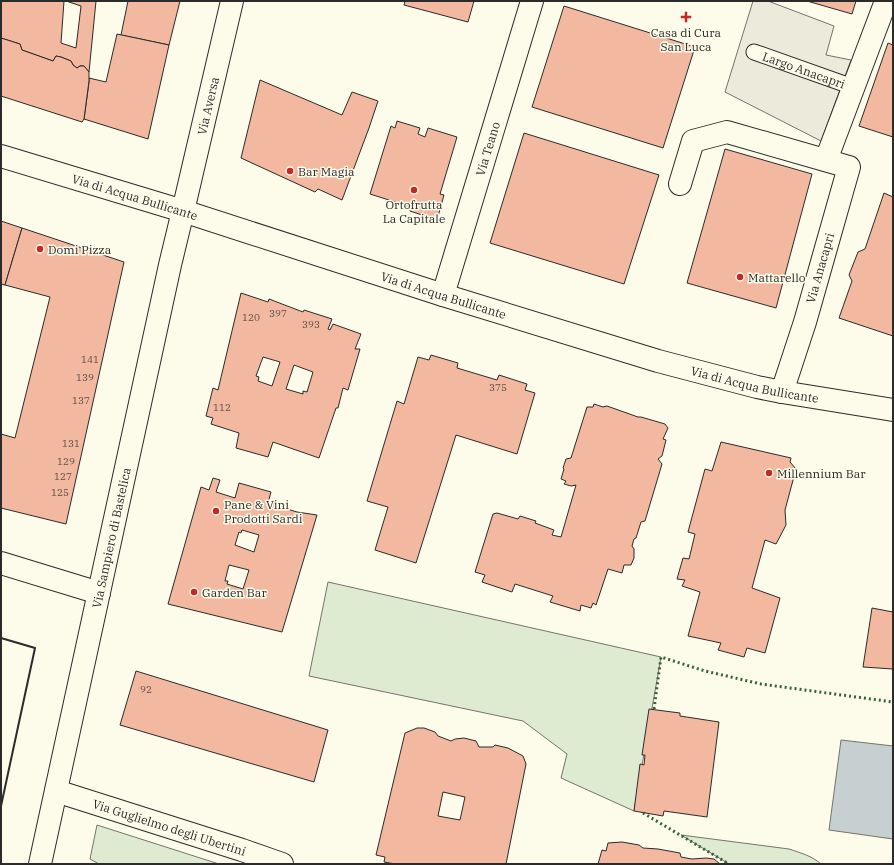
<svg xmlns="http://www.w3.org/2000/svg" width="894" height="865" viewBox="0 0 894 865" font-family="'IBM Plex Serif',serif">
<rect width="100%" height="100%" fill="#fdfbea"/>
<g fill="#deebd1" stroke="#74746e">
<polygon points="328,582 661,657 634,811 561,778 567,754 523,721 309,676"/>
<polygon points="97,825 219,864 99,864 90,859"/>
<path d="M 681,835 L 789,849 C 801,853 812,856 821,864 L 729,864 Z"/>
</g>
<polygon fill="#eceadb" stroke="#74746e" points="753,1 768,1 834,26 826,55 851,60 821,141 725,92"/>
<polygon fill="#c7d0d0" stroke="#74746e" points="841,740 893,746 893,839 829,830"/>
<g fill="#f2b8a0" stroke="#2b2b2b" fill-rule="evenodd">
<polygon points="1,1 64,1 61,43 76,48 81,6 66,1 96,1 89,72 84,66 80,66 77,68 73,65 71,61 61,57 56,56 53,61 22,50 20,44 1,38"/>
<polygon points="128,1 180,1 169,45 121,35"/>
<polygon points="405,1 474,1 468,22 404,5"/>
<polygon points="807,1 856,1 852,14"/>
<polygon points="564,6 695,47 663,148 532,107"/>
<polygon points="117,34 169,45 148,139 84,119 89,82 89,78 106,82"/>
<polygon points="1,38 20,44 22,50 53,61 56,56 61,57 71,61 73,65 77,68 80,66 84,66 89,72 89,81 84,119 82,122 1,96"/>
<polygon points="888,43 893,45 893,137 859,126"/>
<polygon points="260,80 342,115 352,92 378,101 369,128 342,200 318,189 315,192 241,158"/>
<polygon points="397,121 420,128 418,134 425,137 428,128 457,137 440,194 444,195 437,220 410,211 411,207 370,194 391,126 395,128"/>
<polygon points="524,133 659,175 624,284 490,243"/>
<polygon points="725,149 812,174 776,308 687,283"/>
<polygon points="884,193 893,197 893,336 839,318 852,281 849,275 858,252 865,249"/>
<polygon points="1,221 22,228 5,285 1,284"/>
<polygon points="22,228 124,262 66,524 1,508 1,434 15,438 50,297 5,285"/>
<path d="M 241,293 L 268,302 L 269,299 L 303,312 L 304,310 L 332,319 L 328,329 L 330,330 L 333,324 L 361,334 L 355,349 L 360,349 L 348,390 L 343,388 L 338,408 L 336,408 L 319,458 L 273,442 L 268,457 L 236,448 L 239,433 L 211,424 L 213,418 L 206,416 L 213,388 L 218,390 ZM 263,357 L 280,362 L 272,386 L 258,381 L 259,377 L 256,376 ZM 294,365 L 313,372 L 307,392 L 303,391 L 303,394 L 286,389 Z"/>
<polygon points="431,355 458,363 457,368 497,380 499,375 527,384 525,390 535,393 517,454 456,435 416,563 375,550 388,507 367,501 397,401 404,404 418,357 429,360"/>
<polygon points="594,404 603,407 607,406 638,417 641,417 665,424 668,428 663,439 666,440 662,456 658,459 662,464 645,521 641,522 636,538 634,539 632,546 634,549 634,558 631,565 624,565 622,573 608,569 596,605 593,603 591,608 581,605 580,611 550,602 553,596 515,584 512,592 482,582 485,575 475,572 493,514 497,513 518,519 520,516 536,521 535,523 554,530 552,535 561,537 576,485 571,486 564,484 566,481 561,479 564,469 563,468 566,459 571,458 587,407 593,407"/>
<polygon points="721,442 791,458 790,462 796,469 785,510 786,525 776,544 765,540 752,588 780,598 765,653 747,648 744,657 718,650 721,643 688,636 700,592 682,586 685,580 677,579 683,558 689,559 695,534 688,532 705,469 712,471"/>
<path d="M 213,478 L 220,480 L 216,492 L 235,498 L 239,483 L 271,492 L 268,503 L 297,512 L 317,515 L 282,632 L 168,604 L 201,487 L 209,490 ZM 242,530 L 259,535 L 254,552 L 235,545 L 239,532 L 241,533 ZM 229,565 L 249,570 L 243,589 L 227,584 L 228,581 L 225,581 Z"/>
<polygon points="872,608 893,612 893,669 863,667"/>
<polygon points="136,671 328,730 314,782 120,725"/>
<polygon points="649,709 680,713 680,716 719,722 707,817 664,811 663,816 634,811 640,764 644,765 645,755 642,755"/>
<path d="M 417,728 L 424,728 L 435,732 L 438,736 L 451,741 L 455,739 L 464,738 L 476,741 L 479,747 L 493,747 L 495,745 L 508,748 L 523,756 L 526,764 L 506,864 L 395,864 L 384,862 L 385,857 L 376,855 L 405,733 ZM 443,792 L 465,797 L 460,820 L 438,816 Z"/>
<polygon points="622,842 639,845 643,848 658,849 680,853 681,857 692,859 706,858 714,859 720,864 598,864 602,850 606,851 608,843"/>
</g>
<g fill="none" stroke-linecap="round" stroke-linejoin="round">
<defs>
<g id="lane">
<path id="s1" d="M 754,52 L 853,87"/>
</g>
<g id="street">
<polyline points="826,160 886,1"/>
<polyline points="680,184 693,141 727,132 849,167 805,322 782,392"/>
<path id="s2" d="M 443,295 L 532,1"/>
<polyline points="1,563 99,593"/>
<path id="s3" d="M 56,791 L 242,850 L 282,864"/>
<path id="s4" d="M 40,864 L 170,265 L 183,211"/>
</g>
<g id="secondary">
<path id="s5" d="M 1,156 L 183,211 L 443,295 L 658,361 L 757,387 L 782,392 L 893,410"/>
<path id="s6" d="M 183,211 L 232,1"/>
</g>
</defs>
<use href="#lane" stroke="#2b2b2b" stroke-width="17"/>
<use href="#street" stroke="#2b2b2b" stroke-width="24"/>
<use href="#secondary" stroke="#2b2b2b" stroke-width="24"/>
<use href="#lane" stroke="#fdfbea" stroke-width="15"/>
<use href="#street" stroke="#fdfbea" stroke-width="22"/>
<use href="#secondary" stroke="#fdfbea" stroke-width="22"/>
<g stroke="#34623c" stroke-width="3" stroke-dasharray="2 3" stroke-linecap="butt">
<polyline points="654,709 661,657 705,671 761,684 893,702"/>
<polyline points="643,813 729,864"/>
</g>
<polyline stroke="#2b2b2b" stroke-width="2" points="1,638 35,648 1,806"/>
</g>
<g fill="#c62828" stroke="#fdfbea" stroke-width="1.5">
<path d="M684 11h4v4h4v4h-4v4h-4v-4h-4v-4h4z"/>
<circle cx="290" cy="171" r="4"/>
<circle cx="414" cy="190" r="4"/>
<circle cx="40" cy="249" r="4"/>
<circle cx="740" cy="277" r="4"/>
<circle cx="769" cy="473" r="4"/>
<circle cx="216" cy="511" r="4"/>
<circle cx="194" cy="592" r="4"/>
</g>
<g text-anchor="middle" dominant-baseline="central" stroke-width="3" stroke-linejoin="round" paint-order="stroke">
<g font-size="10" fill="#5d4e48">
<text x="278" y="313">397</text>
<text x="251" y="317">120</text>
<text x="311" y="324">393</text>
<text x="90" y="359">141</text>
<text x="85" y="377">139</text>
<text x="498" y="387">375</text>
<text x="81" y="400">137</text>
<text x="222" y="407">112</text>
<text x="71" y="443">131</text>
<text x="66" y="461">129</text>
<text x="63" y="476">127</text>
<text x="60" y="492">125</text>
<text x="146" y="689">92</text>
</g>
<g font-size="12" fill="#2b2b2b" stroke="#fdfbea" text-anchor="start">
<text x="686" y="32" text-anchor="middle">Casa di Cura<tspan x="686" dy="14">San Luca</tspan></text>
<text x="298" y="171">Bar Magia</text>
<text x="414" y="204" text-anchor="middle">Ortofrutta<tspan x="414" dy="14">La Capitale</tspan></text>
<text x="48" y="249">Domi Pizza</text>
<text x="748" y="277">Mattarello</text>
<text x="777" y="473">Millennium Bar</text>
<text x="224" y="504">Pane &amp; Vini<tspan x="224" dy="14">Prodotti Sardi</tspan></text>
<text x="202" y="592">Garden Bar</text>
</g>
<g font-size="12" fill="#2b2b2b" stroke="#fdfbea">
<text stroke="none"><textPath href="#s1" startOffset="53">Largo Anacapri</textPath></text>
<text stroke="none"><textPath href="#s6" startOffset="108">Via Aversa</textPath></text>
<text stroke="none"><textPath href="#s2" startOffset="153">Via Teano</textPath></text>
<text stroke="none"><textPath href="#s5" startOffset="140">Via di Acqua Bullicante</textPath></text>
<text transform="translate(820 268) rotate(-74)">Via Anacapri</text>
<text stroke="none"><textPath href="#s5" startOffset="464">Via di Acqua Bullicante</textPath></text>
<text stroke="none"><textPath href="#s5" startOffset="788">Via di Acqua Bullicante</textPath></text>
<text stroke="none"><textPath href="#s4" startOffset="334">Via Sampiero di Bastelica</textPath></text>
<text stroke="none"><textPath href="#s3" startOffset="119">Via Guglielmo degli Ubertini</textPath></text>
</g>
</g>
<rect width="894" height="865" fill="none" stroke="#2b2b2b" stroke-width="4"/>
</svg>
